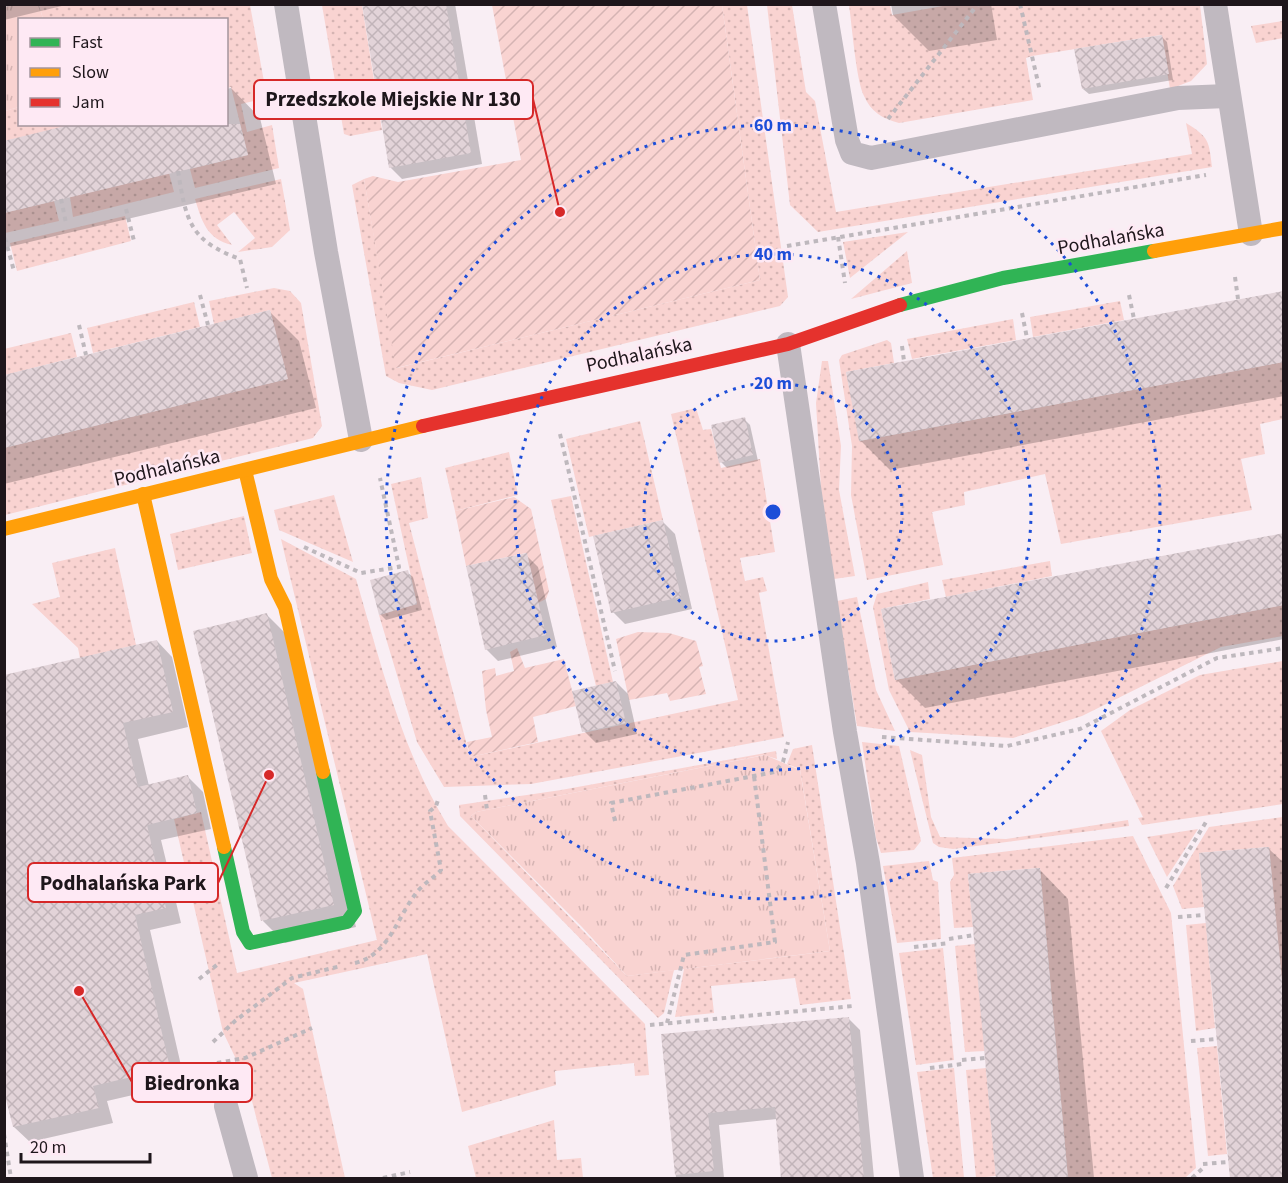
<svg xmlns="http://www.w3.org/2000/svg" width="1288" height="1183" viewBox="0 0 1288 1183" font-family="'Source Sans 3',sans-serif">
<defs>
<pattern id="grass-dots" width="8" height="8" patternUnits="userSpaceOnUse" patternTransform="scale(1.5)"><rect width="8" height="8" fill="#f9d3d1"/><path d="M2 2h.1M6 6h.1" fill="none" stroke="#d5b4b3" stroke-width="1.8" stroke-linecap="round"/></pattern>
<pattern id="park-tufts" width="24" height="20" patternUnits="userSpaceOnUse" patternTransform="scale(1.5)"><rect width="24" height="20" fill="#f9d3d1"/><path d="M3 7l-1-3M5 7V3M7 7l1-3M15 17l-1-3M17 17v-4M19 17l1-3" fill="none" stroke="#d5b4b3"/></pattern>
<pattern id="garden-furrows" width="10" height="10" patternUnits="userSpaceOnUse" patternTransform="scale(1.5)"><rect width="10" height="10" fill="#f9d3d1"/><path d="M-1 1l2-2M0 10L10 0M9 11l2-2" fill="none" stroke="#d5b4b3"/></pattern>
<pattern id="building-cross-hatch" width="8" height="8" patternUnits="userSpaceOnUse" patternTransform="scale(1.5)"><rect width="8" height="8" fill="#e2d3d8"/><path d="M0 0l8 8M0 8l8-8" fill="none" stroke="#c1b4b9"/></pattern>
</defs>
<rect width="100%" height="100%" fill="#f9eef4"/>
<g fill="url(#grass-dots)">
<path d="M 954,4 L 1200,5 L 1207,64 L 1191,81 L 1170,89 L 1161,35 L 1032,56 L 1026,58 L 1033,100 L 899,123 C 883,119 871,112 864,96 C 856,80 852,25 849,5 L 890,5 L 892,15 Z"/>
<polygon points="39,5 250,5 267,98 241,104 247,132 272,125 279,168 195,188 190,169 248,155 231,87 227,88 226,20 43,19"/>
<polygon points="322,5 362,5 382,130 350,136 344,134"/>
<polygon points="722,5 747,5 788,297 780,306 432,390 399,383 386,376 352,185 364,179 397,368 760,280"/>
<path d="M 767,5 L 792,5 L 806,92 L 815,101 L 836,212 L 1192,154 L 1186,123 C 1209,137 1209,141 1212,167 L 818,232 L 790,205 Z"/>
<polygon points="1283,21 1283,38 1256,43 1251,26"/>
<polygon points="19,107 20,124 73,125 5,141 5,111"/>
<polygon points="169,173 174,192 73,217 70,197"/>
<path d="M 281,179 L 290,230 L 272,247 L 238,252 L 255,238 L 234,212 L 217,225 L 232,245 C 207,239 202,222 195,199 Z"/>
<polygon points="54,201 59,221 5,233 4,213"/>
<polygon points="125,216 131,241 17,271 10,243"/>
<polygon points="908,232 850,278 843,242"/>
<polygon points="907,251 912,283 851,299"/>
<polygon points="274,288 290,291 301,303 322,426 313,438 5,515 4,448 287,379 270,310 214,324 209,301"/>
<polygon points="1120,301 1124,320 1033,337 1030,317"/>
<polygon points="194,302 200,327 93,353 87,328"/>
<polygon points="1013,319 1016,340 912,359 907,339"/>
<polygon points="71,333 77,357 5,375 4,349"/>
<polygon points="887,340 891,343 894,363 846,372 860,441 1283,362 1283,419 1260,424 1265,454 1241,459 1252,510 1061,544 1045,474 964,492 965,505 932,512 943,565 867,580 851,495 852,446 839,360 842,355"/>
<polygon points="822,361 828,361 841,446 839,490 855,576 834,579 821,489 816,403"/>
<polygon points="696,408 703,430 711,429 721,468 760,459 775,552 740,558 745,581 763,577 767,591 759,593 784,737 531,784 444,787 417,742 379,615 417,604 391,484 421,477 428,518 409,523 470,757 738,700 671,414"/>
<polygon points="640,421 663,520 589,537 566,439"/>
<polygon points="509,452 518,495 455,511 445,468"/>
<polygon points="334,495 353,562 279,530 274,510"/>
<polygon points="571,496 613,682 596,686 551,500"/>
<polygon points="244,516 252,553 178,570 170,534"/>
<path d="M 281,539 L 356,579 C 381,664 401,749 448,826 L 645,1024 L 649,1075 L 635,1076 L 634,1063 L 555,1071 L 556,1085 L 462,1112 L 427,954 L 294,983 L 303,989 L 345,1178 L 272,1178 L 247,1082 L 223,1032 L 174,819 L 201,812 L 237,973 L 377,940 Z"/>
<polygon points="115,548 136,645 80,658 78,648 32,604 60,597 52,563"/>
<polygon points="1050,561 1052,576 946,597 942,580"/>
<polygon points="928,582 930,599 881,609 895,680 1283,605 1283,636 1221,647 1082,716 1013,738 910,732 889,690 873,607 877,594"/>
<polygon points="857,597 876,690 895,731 857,726 837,601"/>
<polygon points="1283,661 1283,804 1142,825 1138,818 1143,817 1101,731 1130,710 1200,675"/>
<polygon points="862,742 899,746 921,841 914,850 881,853 876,838"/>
<polygon points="812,745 851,999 800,1005 795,978 711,986 714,1013 675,1017 684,969 830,951 800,769 787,764 793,749"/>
<polygon points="910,750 922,755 931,817 940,837 1006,839 1128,820 1129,826 953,849 939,847 933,843"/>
<polygon points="776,751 777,759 764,755 476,812 471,816 627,976 674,970 664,1013 658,1018 460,816 459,805 561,790"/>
<polygon points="1283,817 1283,1000 1269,847 1199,853 1204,907 1182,909 1173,886 1209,827"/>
<polygon points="1198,829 1167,877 1147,837"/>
<polygon points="1133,836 1171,913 1196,1168 1185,1178 1068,1178 1040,868 968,874 973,927 954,928 950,882 954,875 952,858"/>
<polygon points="929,861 933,880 938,882 941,939 897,943 883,866"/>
<polygon points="1206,923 1215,1028 1196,1031 1186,925"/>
<polygon points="975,944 985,1051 965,1052 955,946"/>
<polygon points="943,948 954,1060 916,1065 899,953"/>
<polygon points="1217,1046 1227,1154 1208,1156 1197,1048"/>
<polygon points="954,1068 964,1178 933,1178 917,1072"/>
<polygon points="986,1068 996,1176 976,1178 966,1070"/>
<polygon points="554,1120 557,1160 581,1158 583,1178 476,1178 468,1146"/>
</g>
<g fill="url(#park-tufts)">
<polygon points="12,5 39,5 43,19 20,20 19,107 5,111 5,7"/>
<polygon points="765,755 800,770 830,951 627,976 582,927 471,816 476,812"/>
</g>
<g fill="url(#garden-furrows)">
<polygon points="492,5 722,5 760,280 396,368 364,179 373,176 398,182 521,160"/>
<polygon points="514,497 531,509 549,591 546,599 538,603 526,553 466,566 455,511"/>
<polygon points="638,632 669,633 696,641 703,666 699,667 706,694 670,701 667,693 629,700 616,639"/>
<polygon points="517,648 525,668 564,659 576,706 533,717 538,742 470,757 467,742 492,737 486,710 482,671 495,668 496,676 514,671 510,652"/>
</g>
<g fill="#0003">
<polygon points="4,4 70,4 4,20"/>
<polygon points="363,4 455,4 482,164 402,179 390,167"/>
<polygon points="891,4 991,4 997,40 929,51 893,15"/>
<polygon points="1161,36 1167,42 1173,80 1089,94 1083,89"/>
<polygon points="231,88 260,118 276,184 4,248 4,142 226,124 226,89"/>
<polygon points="1284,292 1284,396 890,470 861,441 848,373"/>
<polygon points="270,312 299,341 316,408 4,484 4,377"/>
<polygon points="744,419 750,425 758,461 727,468 721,462"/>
<polygon points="663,522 675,534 692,609 625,624 613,612"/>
<polygon points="1284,534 1284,639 925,708 896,679"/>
<polygon points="526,555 538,567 557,647 498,661 486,649"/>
<polygon points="407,572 413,577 422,610 386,620 380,614"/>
<polygon points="267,615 289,637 356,927 285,943 263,921"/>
<polygon points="157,641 172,657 188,727 138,739 149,786 187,776 203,792 211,829 161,840 181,923 150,930 185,1083 107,1101 113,1123 30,1142 14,1127 4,676"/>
<polygon points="616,682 628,694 637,734 596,743 584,731"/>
<polygon points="1268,848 1284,863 1284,1178"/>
<polygon points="1039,869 1068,899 1094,1178 998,1178"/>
<polygon points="848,1018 860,1030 874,1178 783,1178 777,1119 719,1125 724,1178 676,1178 663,1035"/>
</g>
<g fill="url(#building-cross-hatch)">
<polygon points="362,4 446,4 471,153 389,168"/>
<polygon points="1162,35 1169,74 1082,89 1074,49"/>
<polygon points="73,124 240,124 248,155 4,213 4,141"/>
<polygon points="1284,291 1284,362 859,441 846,372"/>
<polygon points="270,310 288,379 4,448 4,375"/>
<polygon points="745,417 753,455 719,463 711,425"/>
<polygon points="663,520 681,597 611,613 593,536"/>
<polygon points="1284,533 1284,605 895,680 881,609"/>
<polygon points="527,553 546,635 485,650 466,566"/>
<polygon points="408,570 417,604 379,615 370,580"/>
<polygon points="267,613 334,905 261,921 193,631"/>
<polygon points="157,640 173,712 123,723 138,787 188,775 197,813 147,825 166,908 135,915 170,1068 93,1086 99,1108 13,1127 4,1092 4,675"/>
<polygon points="616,681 626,723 582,732 572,691"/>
<polygon points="1269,847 1284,1000 1284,1179 1230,1179 1199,853"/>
<polygon points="1040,868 1068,1179 996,1179 968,874"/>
<polygon points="849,1017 864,1179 781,1179 775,1107 708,1113 714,1171 675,1175 661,1034"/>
</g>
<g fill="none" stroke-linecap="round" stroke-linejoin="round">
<g stroke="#beb8bd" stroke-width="4" stroke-dasharray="4.5 4.5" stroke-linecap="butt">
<polyline points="1020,4 1040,91"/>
<polyline points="888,119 978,4"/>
<path d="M 178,171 C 186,221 190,241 240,259 L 247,288"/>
<polyline points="61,199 66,223"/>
<polyline points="126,209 134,241"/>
<polyline points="838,237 845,283"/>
<polyline points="5,238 14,271"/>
<polyline points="787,246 1206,175"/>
<polyline points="1235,277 1238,299"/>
<polyline points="200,295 208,325"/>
<polyline points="1129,295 1134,319"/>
<polyline points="1022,313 1027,338"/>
<polyline points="79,325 86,355"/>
<polyline points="902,346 904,361"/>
<polyline points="560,434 615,671"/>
<polyline points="304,547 361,573 399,567 380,478"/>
<polyline points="882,737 1007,746 1080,729 1217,658 1284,648"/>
<polyline points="485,795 487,810"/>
<polyline points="615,821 611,803 775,772 783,762 788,742"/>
<polyline points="1166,888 1206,822"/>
<polyline points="1178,917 1204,915"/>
<polyline points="949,939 974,935"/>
<polyline points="914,947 949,943"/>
<path d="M 355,963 C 389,955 397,917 417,892 C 424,883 434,878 441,870 L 430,811 L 436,806 L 438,800"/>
<polyline points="199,979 218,964"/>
<polyline points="667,1023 684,955 775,942 754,776"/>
<polyline points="650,1025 853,1006"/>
<polyline points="1191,1041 1217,1039"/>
<polyline points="213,1042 235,1021 292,978 341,966"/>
<polyline points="962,1060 985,1058"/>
<polyline points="217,1063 245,1058 312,1028"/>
<polyline points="930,1068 962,1064"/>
<polyline points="4,1134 11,1178"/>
<polyline points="1203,1164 1228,1162"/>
<polyline points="383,1178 410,1172"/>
<polyline points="1192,1178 1203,1168"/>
</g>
<g stroke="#c0b9c0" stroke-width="24">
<polyline points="286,4 326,252 361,440"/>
<polyline points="824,4 847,140 852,153 871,158 1178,98 1227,96"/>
<polyline points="1215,4 1251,234"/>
<polyline points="788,344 845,732 868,863 912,1178"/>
<polyline points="226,1106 246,1178"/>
</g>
<g stroke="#30b455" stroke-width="14">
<polyline points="900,305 1003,278 1154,251"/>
<polyline points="224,847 243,932 250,943 347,922 355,911 323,772"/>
</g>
<g stroke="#ff9f0a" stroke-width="14">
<polyline points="1154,251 1284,228"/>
<polyline points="245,470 271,579 285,607 323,772"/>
<polyline points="143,494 224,847"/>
<polyline points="4,529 423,426"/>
</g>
<polyline stroke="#e5322d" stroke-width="14" points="423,426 788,344 900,305"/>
</g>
<g fill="none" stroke="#1d4ed8" stroke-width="3" stroke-dasharray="3 6">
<circle cx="773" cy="512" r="129"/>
<circle cx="773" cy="512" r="258"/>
<circle cx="773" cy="512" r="387"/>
</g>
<g text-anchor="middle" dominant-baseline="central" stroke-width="5" stroke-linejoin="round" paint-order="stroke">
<g font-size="20" fill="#1e161b" stroke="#fee9f4">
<text transform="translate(1111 239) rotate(-10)">Podhalańska</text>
<text transform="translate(639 355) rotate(-12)">Podhalańska</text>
<text transform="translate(167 468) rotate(-13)">Podhalańska</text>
</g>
</g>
<circle cx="773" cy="512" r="9" fill="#1d4ed8" stroke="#fee9f4" stroke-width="3"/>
<g font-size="18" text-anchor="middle" font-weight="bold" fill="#1d4ed8" stroke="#fee9f4" stroke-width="5" stroke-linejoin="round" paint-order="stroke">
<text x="773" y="131">60 m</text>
<text x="773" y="260">40 m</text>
<text x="773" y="389">20 m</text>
</g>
<path fill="none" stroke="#d62828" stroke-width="2" d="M560 212L533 99M269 775L218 883M79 991L132 1082"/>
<g fill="#d62828" stroke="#fee9f4" stroke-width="2">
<circle cx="560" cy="212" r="6"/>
<circle cx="269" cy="775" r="6"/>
<circle cx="79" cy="991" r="6"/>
</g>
<g fill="#fee9f4" stroke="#d62828" stroke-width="2">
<rect x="254" y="80" width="279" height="39" rx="6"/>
<rect x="28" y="863" width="190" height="39" rx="6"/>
<rect x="132" y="1063" width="120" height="39" rx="6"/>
</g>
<g font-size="21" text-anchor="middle" font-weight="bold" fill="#1e161b">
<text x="393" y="106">Przedszkole Miejskie Nr 130</text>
<text x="123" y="890">Podhalańska Park</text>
<text x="192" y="1090">Biedronka</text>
</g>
<rect width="1288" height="1183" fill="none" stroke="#1e161b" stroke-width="12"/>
<rect x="18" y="18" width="210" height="108" fill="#fee9f4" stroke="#a4959d" stroke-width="1.5"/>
<rect x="30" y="38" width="30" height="9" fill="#30b455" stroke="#a4959d" stroke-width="1.5"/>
<text x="72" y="48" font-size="18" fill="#1e161b">Fast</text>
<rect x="30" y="68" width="30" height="9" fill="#ff9f0a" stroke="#a4959d" stroke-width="1.5"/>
<text x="72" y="78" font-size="18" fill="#1e161b">Slow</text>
<rect x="30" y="98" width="30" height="9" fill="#e5322d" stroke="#a4959d" stroke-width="1.5"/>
<text x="72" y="108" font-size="18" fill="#1e161b">Jam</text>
<path d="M21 1153v9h129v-9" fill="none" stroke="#1e161b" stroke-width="3"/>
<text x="30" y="1153" font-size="18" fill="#1e161b" stroke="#fee9f4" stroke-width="4.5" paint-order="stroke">20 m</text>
</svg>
